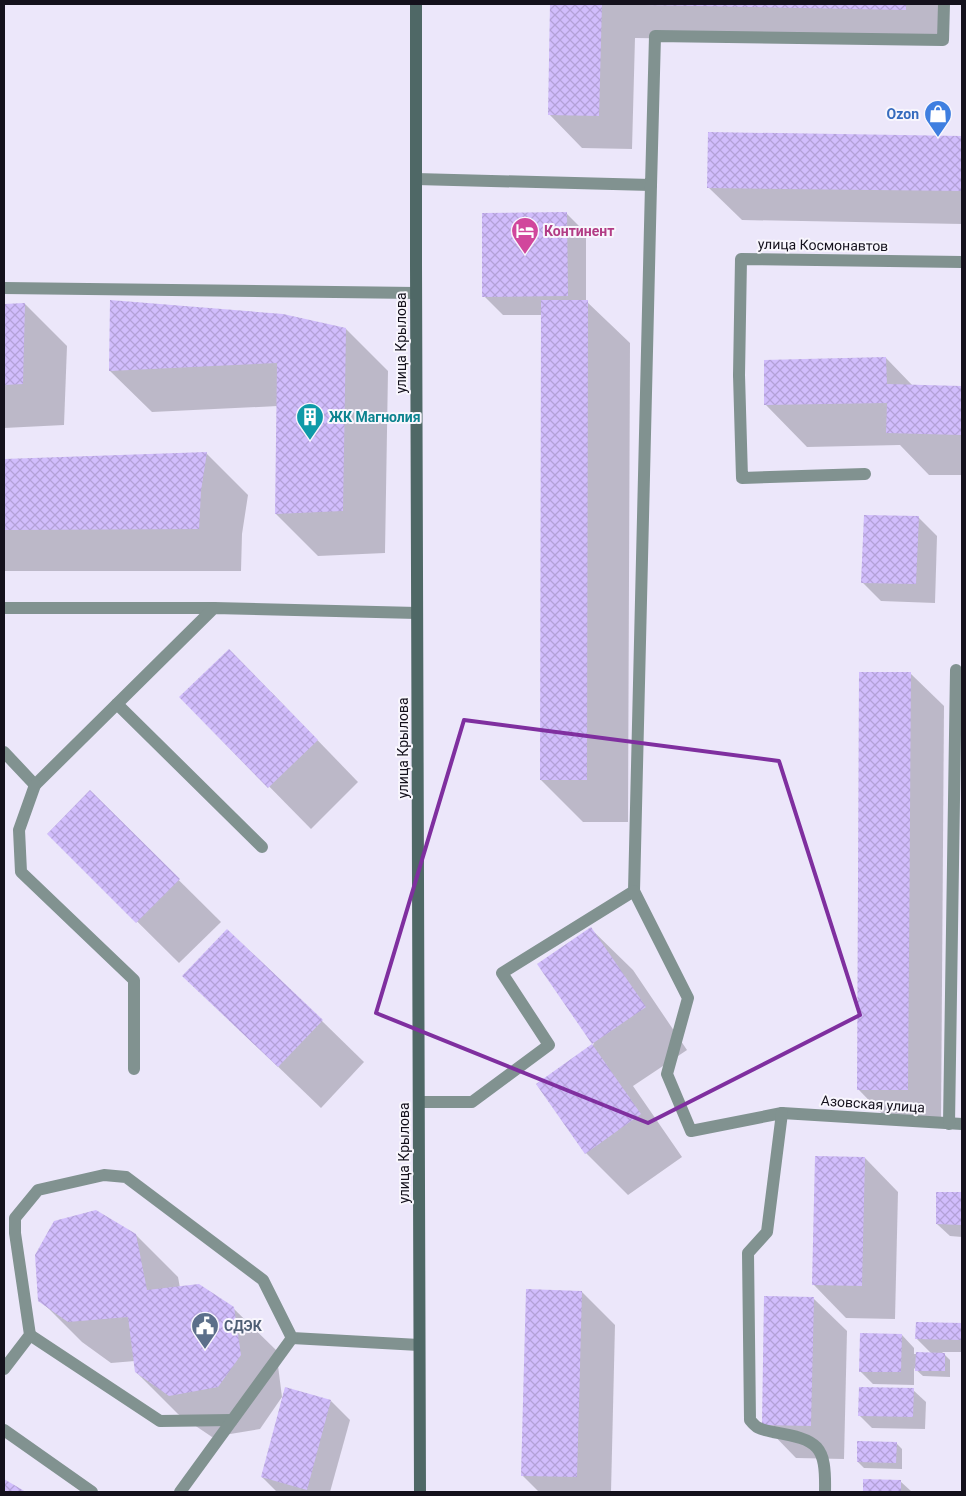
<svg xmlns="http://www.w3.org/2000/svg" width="966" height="1496" viewBox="0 0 966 1496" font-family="Roboto,sans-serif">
<defs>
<pattern id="building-cross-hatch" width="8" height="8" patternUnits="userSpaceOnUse" patternTransform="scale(1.25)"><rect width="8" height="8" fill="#d1bdfc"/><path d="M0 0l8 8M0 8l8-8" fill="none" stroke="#b3a1d7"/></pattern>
</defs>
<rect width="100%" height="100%" fill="#ece7fa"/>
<g fill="#0003">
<polygon points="551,4 940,4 939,43 635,38 632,149 582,148 549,114"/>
<polygon points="709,133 962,137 962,224 742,220 708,187"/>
<polygon points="567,214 586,233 586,301 630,343 628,822 583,822 541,780 543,315 503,315 484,296"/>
<polygon points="25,304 67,346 64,425 4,428 4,305"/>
<polygon points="346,329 388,371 385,553 318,556 276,514 278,406 152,412 110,371"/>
<polygon points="886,358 913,386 962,387 962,475 929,475 900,445 807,447 766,405"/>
<polygon points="207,454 248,495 242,534 241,571 4,571 4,460"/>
<polygon points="918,517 937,536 935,603 881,601 862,582"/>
<polygon points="910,673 944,706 941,1123 891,1123 858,1089"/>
<polygon points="271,692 358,782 311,829 181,697"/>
<polygon points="90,792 221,922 179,963 49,834"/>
<polygon points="591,929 633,970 687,1050 633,1086 682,1157 628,1195 586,1153 538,1084 594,1044 539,964"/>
<polygon points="184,976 322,1021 364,1062 321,1108"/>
<polygon points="865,1158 898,1192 895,1319 846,1318 813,1284"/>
<polygon points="938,1193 962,1193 962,1237 950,1236 937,1224"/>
<polygon points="136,1235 178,1277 180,1288 233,1308 276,1350 282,1397 260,1429 212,1437 178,1414 136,1372 135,1361 111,1363 82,1342 40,1300"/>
<polygon points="582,1292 615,1325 611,1492 539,1492 522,1475"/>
<polygon points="813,1298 847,1331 844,1459 796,1458 763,1424"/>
<polygon points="917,1324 962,1324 962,1352 942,1352 950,1360 950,1377 923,1376 914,1368 914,1385 873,1384 860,1371 902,1335 914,1348 914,1354 932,1354 917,1339"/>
<polygon points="913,1390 926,1402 925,1429 872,1428 860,1416"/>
<polygon points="331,1401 350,1420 330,1492 277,1492 262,1477"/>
<polygon points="896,1443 902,1449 902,1469 864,1468 858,1462"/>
<polygon points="864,1480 900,1481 912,1492 864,1492"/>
</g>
<g fill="url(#building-cross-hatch)">
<polygon points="550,4 602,4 599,116 548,115"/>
<polygon points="643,4 906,4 906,10 643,5"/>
<polygon points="708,132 962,136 962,191 707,188"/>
<polygon points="567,212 568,296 482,297 482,213"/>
<polygon points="110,300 283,314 346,328 343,511 275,514 277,363 109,371"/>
<polygon points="541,300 588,300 587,780 540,780"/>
<polygon points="25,303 23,384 4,385 4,304"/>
<polygon points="886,357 887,384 962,386 962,435 886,433 887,403 764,405 764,360"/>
<polygon points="207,452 201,491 199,529 4,530 4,459"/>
<polygon points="864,515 919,516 916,584 861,583"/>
<polygon points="229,649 318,740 268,788 179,697"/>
<polygon points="859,672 911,672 908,1090 857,1090"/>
<polygon points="90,790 180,879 136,923 47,834"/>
<polygon points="591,927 646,1007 592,1044 641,1114 585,1154 536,1084 592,1044 537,964"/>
<polygon points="227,929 323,1020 278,1067 182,976"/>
<polygon points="815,1156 865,1157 862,1286 812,1285"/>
<polygon points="936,1192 962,1192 962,1225 936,1224"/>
<polygon points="96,1210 136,1234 147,1290 199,1284 234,1307 241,1355 218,1387 169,1396 135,1372 128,1317 68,1322 38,1301 35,1255 54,1221"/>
<polygon points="526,1289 582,1291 577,1477 521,1476"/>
<polygon points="764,1296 814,1297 811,1426 762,1425"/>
<polygon points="916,1322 962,1323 962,1340 915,1339"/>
<polygon points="860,1333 902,1334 901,1372 859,1372"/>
<polygon points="916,1352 945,1353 945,1371 915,1371"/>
<polygon points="285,1387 331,1400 307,1490 261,1477"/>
<polygon points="859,1387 914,1388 913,1417 858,1416"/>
<polygon points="857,1441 897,1442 896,1463 857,1462"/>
<polygon points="4,1479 26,1492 4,1492"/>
<polygon points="863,1479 901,1480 901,1492 863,1492"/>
</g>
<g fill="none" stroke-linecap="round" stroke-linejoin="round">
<g stroke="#819290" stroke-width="12">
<polyline points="416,179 651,185 655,36 943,40 944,4"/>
<polyline points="4,288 416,293"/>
<polyline points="739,375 742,478 865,474"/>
<polyline points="4,608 214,608"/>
<polyline points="117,704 262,847"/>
<polyline points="4,752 35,785 214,608 417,613"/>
<polyline points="35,785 19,830 21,872 134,980 134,1069"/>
<polyline points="419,1102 472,1102 549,1045 502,973 634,891 651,185"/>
<polyline points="30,1335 160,1421 232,1420"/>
<polyline points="4,1369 30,1335 15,1233 15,1218 38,1190 104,1175 126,1177 263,1280 292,1338 419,1345"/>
<polyline points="4,1430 92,1492"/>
<polyline points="180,1492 292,1338"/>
</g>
<g stroke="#819290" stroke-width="12">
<polyline points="739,375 741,259 962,262"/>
<polyline points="634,891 688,998 667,1074 691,1131 782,1113 962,1124"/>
<path d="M 782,1113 L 767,1232 L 748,1253 L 750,1420 C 758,1430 761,1429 773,1432 C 819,1440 826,1445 825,1492"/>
<polyline points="949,1124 956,670"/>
</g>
<polyline stroke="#4f6866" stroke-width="12" points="416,4 416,265 420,1492"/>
</g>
<path fill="none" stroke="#7f2f9f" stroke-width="4" stroke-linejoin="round" d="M 464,720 L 779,761 L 860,1015 L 648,1123 L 376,1013 Z"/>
<defs>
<symbol id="shop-pin" viewBox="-11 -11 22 30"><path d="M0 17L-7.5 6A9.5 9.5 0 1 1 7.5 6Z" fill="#3f7fe0" stroke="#f8f6fd"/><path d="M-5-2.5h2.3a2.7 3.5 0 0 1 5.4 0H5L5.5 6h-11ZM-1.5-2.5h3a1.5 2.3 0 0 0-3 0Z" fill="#fff"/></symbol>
<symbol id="hotel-pin" viewBox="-11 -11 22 30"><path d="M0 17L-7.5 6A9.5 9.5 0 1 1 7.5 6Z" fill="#d1479c" stroke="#f8f6fd"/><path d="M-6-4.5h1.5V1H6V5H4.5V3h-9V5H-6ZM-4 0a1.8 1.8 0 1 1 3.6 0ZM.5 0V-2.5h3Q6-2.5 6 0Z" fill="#fff"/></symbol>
<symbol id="building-pin" viewBox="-11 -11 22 30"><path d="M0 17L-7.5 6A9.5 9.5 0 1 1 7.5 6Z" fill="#0f9aa8" stroke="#f8f6fd"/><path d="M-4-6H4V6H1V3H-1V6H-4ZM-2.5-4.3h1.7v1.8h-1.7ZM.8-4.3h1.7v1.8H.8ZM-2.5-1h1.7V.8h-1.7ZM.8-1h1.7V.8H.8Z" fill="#fff"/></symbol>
<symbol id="civic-pin" viewBox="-11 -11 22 30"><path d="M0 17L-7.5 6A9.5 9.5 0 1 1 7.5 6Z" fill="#5c6f8a" stroke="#f8f6fd"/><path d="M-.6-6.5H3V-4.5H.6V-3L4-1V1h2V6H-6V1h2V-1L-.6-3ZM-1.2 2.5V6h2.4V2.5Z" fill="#fff"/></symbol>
</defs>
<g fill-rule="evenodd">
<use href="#shop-pin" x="922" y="98" width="32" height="43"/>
<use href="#hotel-pin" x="509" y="215" width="32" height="43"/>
<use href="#building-pin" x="294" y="401" width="32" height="43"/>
<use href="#civic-pin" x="189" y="1310" width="32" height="43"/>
</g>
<g text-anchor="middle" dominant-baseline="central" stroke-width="4" stroke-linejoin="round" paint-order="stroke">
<g font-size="14" font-weight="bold" fill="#366cbe" stroke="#f8f6fd" text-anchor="end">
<text x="919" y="114">Ozon</text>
</g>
<g font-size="14" font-weight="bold" fill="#b23c85" stroke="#f8f6fd" text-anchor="start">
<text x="544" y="231">Континент</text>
</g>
<g font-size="14" fill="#14111c" stroke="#f8f6fd">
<text transform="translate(823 245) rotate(1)">улица Космонавтов</text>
<text transform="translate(401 343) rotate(-90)">улица Крылова</text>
<text transform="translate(403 748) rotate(-90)">улица Крылова</text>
<text transform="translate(873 1104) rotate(4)">Азовская улица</text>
<text transform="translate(404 1153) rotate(-90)">улица Крылова</text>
</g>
<g font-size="14" font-weight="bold" fill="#0d838f" stroke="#f8f6fd" text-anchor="start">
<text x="329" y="417">ЖК Магнолия</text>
</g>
<g font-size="14" font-weight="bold" fill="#4e5e75" stroke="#f8f6fd" text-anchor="start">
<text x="224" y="1326">СДЭК</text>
</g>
</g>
<rect width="966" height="1496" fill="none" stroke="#14111c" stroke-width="10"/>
</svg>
